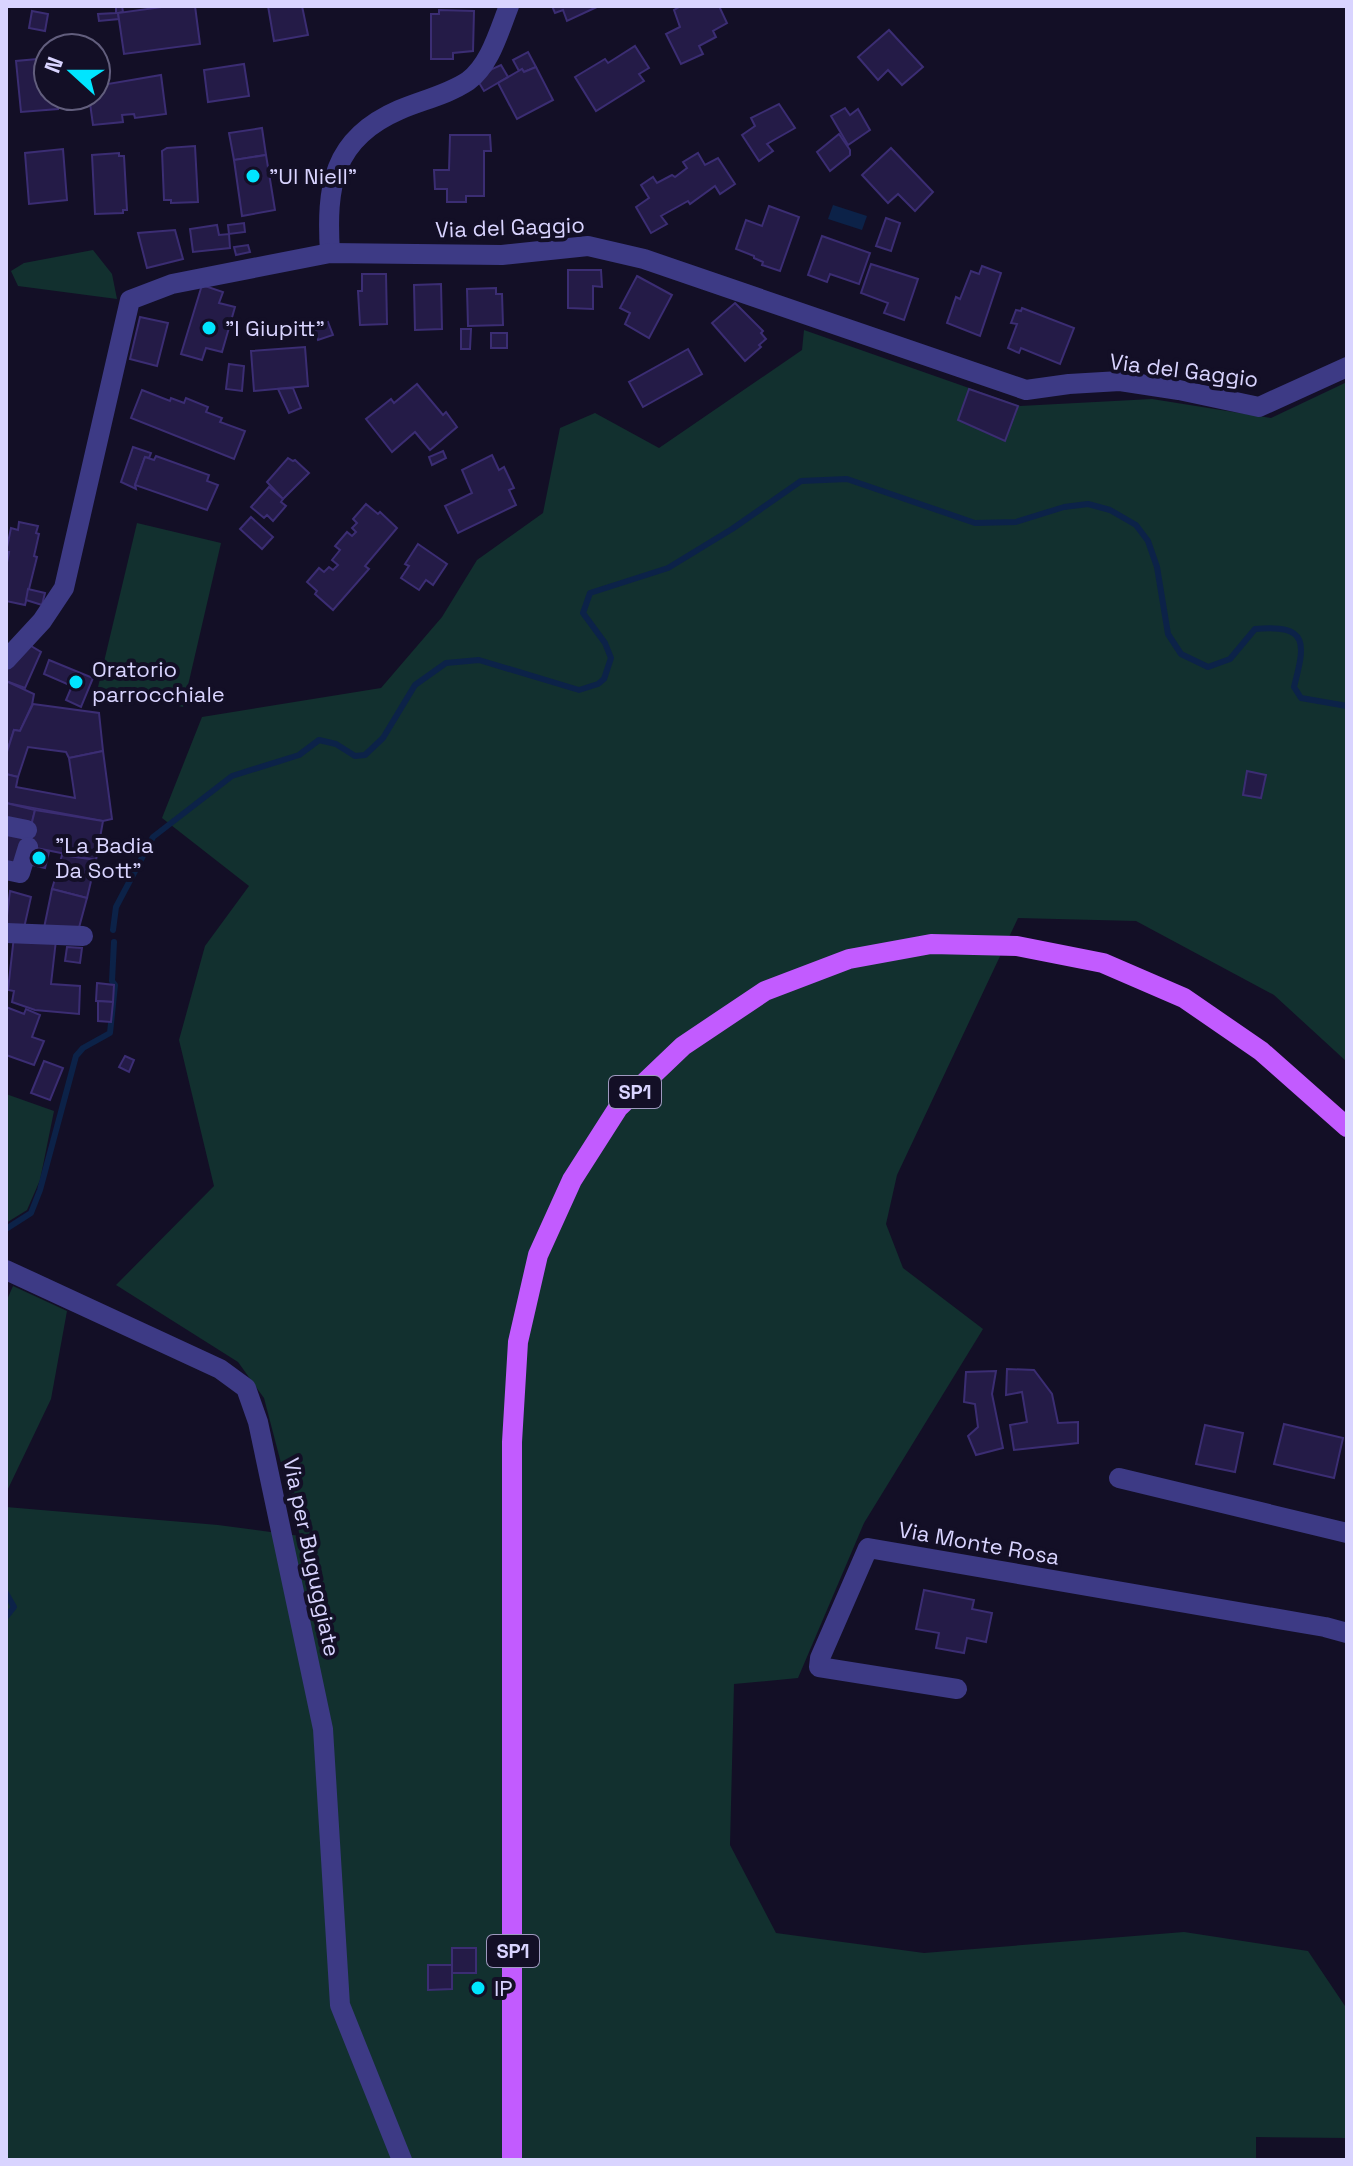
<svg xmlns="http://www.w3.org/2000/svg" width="1353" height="2166" viewBox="0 0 1353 2166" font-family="'Space Grotesk',sans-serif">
<rect width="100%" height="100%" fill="#130f26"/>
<g fill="#12302f">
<polygon points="93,250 112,274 117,299 18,286 11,271 24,263"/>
<polygon points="804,330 1020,406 1152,399 1271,418 1347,382 1347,1062 1274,995 1136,921 1018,918 897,1175 886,1224 903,1268 983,1329 864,1523 798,1678 734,1684 730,1845 776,1933 924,1953 1184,1932 1308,1951 1347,2009 1347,2138 1256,2137 1256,2160 6,2160 6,1507 218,1525 300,1536 264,1398 238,1362 116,1285 214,1186 179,1040 205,946 249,886 162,818 202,717 381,688 442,617 477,560 543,513 560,428 595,413 659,448 802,350"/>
<polygon points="137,523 221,543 183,707 98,687"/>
<polygon points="6,1094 54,1111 40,1180 27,1210 6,1223"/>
<polygon points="13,1286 67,1311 51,1399 6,1493 6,1302"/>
</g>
<polygon fill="#0c2248" points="833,205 867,216 862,230 828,219"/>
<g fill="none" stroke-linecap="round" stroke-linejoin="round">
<g stroke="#0c2248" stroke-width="6">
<path d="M 113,930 L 116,907 L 153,837 L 232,776 L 299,755 L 319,740 L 336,744 L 355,756 L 365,755 L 383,738 L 415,685 L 446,663 L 479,660 L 579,690 L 598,684 L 604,679 L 611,658 L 605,643 L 583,613 L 590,593 L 668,568 L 732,529 L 801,481 L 847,479 L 975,523 L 1016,522 L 1064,507 L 1088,504 L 1110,510 L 1136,525 L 1148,541 L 1157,567 L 1168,634 L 1181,654 L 1208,667 L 1230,659 L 1255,629 C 1310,624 1305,644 1294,687 L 1301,698 L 1347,706"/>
<polyline points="6,1229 31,1213 40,1190 76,1056 83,1048 110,1033 115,985 112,981 114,942"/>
<polyline points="6,1593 14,1607 6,1617"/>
</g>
</g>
<g fill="#241b47" stroke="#3b2d73" stroke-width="2">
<polygon points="116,6 122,6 123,12 118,13 119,19 99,21 98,14 116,13"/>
<polygon points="169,6 195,6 200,44 124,54 118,13"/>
<polygon points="268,6 302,6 308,35 274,41"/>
<polygon points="552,6 599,6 567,21 563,10 555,13"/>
<polygon points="681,6 719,6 727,23 713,31 716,37 699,46 703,54 681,64 666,34 680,27 674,10"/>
<polygon points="439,10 474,11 473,51 453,53 453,59 431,59 431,14 439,14"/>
<polygon points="32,11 48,14 45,31 29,28"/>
<polygon points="889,30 923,67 902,85 888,70 878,80 858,57"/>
<polygon points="635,46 649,68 639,74 644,81 596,111 575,77 605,59 608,63"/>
<polygon points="528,52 536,67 524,72 522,69 519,71 513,60"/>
<polygon points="48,58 48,96 57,96 58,109 21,112 16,61"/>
<polygon points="244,64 249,96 208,102 204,70"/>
<polygon points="501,65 508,77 484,91 478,81 492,69"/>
<polygon points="536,67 553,100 517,119 498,83 522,69 524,72"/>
<polygon points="161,75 166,114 135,118 134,114 122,115 123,122 93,125 89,96 96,96 96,86"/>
<polygon points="779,104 795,128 767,144 773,151 759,161 742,135 755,126 751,118"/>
<polygon points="845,108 850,115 858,109 870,130 848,145 831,116"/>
<polygon points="262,128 266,155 234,160 229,133"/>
<polygon points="839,134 850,150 850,155 830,171 817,152"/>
<polygon points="450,135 490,135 491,151 484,151 484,196 466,196 466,202 447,202 447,189 435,189 434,170 449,170"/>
<polygon points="195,146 198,202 171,203 171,200 164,200 162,151 167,148"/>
<polygon points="891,148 933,192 915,211 898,194 888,203 862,175"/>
<polygon points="63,149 67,200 29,204 25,153"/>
<polygon points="119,153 119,156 124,156 127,210 123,210 123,213 95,214 92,155"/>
<polygon points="698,153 705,165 718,158 735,184 720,194 715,186 690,204 688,201 661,216 667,224 651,233 636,207 649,198 641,185 653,177 657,183 672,175 675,177 687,168 683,162"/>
<polygon points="266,155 275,210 242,216 234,160"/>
<polygon points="769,206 799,217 780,271 762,265 763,262 754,258 754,256 736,249 746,220 762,226"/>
<polygon points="886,218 900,223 891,251 876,246"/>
<polygon points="244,223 245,232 229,234 228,225"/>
<polygon points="217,225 219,235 229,234 230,248 193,252 190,229"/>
<polygon points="175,230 183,259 147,268 138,233"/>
<polygon points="822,236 870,253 859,284 830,274 827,282 808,275"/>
<polygon points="248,245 250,252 236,255 234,247"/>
<polygon points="871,264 918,279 904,320 884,313 888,303 861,293"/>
<polygon points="982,266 1001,273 980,336 947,323 956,297 960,299 971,271 979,274"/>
<polygon points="568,270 601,270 602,287 593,286 593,309 568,308"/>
<polygon points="362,274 386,274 387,324 360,325 358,291 362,291"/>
<polygon points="637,276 672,295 649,338 625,324 630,313 620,308"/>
<polygon points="441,284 442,329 415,330 414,285"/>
<polygon points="202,285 223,292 219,303 235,307 222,352 206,348 202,360 181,354"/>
<polygon points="496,288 496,294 502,294 503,325 468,326 467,289"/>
<polygon points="735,303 763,331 761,333 766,339 759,345 761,347 745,361 712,323"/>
<polygon points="1022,308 1074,328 1060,364 1021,348 1019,353 1008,348 1017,324 1011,323 1016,310 1021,311"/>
<polygon points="140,317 168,323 157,366 130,359"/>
<polygon points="328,322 333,335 318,340 314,326"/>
<polygon points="461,329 471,329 470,349 461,349"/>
<rect x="491" y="333" width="16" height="15"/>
<polygon points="305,347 308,386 254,391 251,351"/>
<polygon points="688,349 702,374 643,407 629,382"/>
<polygon points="229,364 244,366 242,391 226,389"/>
<polygon points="417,384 443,415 446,412 457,427 430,450 415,432 392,452 366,419 391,399 394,403"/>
<polygon points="293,388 301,408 289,413 278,389"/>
<polygon points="969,389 1018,406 1005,441 958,420"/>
<polygon points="142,390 170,401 171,398 184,403 186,398 208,407 206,412 222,418 220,422 245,431 234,459 131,418"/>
<polygon points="133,447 151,453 149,458 145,457 135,485 136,489 121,482"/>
<polygon points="443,451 446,458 432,465 429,457"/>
<polygon points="492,455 499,470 504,467 514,488 509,490 516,505 458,533 445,506 472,493 462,470"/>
<polygon points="156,456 209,475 207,481 218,485 207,510 135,485 145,457 154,460"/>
<polygon points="288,458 293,461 295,460 309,473 283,499 267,482"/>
<polygon points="269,487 283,499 281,502 286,506 273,521 267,515 264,518 251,507"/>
<polygon points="366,504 378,514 380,512 397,528 365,566 369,569 333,610 315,594 317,591 307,582 319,568 324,572 329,567 333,570 338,565 332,560 340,550 335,546 347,532 352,536 356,532 352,528 357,523 353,519"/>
<polygon points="251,517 273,537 262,549 240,529"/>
<polygon points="19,522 38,526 36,533 39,534 34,556 37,557 25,605 6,601 6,568 9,552 6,552 11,528 18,530"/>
<polygon points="418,544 447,564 433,585 426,580 419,590 401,578 409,566 405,564"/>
<polygon points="28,589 45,593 42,605 26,600"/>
<polygon points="26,643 41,652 25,688 6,681 6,671 12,657"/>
<polygon points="49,660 93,678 81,707 66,700 72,686 44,674"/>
<polygon points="6,681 34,694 32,705 20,731 14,730 6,755"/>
<polygon points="33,704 99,713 103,751 69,758 66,752 28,747 18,777 6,774 6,755 14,730 20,731"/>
<polygon points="103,751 112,819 103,821 6,803 6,774 18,777 16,787 75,798 69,758"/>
<polygon points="1247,771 1266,775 1261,798 1243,795"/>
<polygon points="6,803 35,810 31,827 6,821"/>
<polygon points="35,810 103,821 96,860 26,846"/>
<polygon points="6,829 29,835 20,868 6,865"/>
<polygon points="32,847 49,852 45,868 28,864"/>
<polygon points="62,855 96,860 87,898 52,889"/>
<polygon points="52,889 87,898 77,935 44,928"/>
<polygon points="10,891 31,897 24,928 6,924"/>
<polygon points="14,936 56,940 51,984 80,986 79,1014 35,1010 12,1002 14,991 8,990"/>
<polygon points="67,947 82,948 80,963 65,961"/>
<polygon points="97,983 114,985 113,1002 96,1001"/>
<polygon points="98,1001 113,1002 111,1022 98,1021"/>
<polygon points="6,1007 24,1014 26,1009 40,1015 32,1037 44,1041 34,1065 6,1055"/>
<polygon points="125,1056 134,1060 129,1072 119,1067"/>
<polygon points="44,1061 63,1068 50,1100 31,1093"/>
<polygon points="1007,1369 1034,1370 1052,1394 1058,1423 1078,1422 1078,1443 1014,1450 1010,1425 1027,1422 1022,1392 1006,1395"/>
<polygon points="996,1371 992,1394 1003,1448 976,1455 968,1436 978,1427 975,1404 964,1402 966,1372"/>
<polygon points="1284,1424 1343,1438 1334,1478 1274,1464"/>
<polygon points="1205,1425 1243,1433 1235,1472 1196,1464"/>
<polygon points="924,1590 974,1600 972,1609 992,1613 986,1642 967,1638 964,1653 936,1648 939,1633 916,1629"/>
<rect x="452" y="1948" width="24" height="25"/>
<polygon points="428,1965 452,1965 452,1989 428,1990"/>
</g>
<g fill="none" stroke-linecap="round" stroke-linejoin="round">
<g stroke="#3d3a85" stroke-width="20">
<path d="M 330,253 C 326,187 332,139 399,110 C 422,100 447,95 468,81 C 490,65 499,31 509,6"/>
<polyline points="6,660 42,621 64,588 130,300 172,284 330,253 502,255 588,246 644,259 1026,390 1069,384 1120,381 1179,390 1259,407 1347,367"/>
<polyline points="7,826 27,830"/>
<polyline points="6,870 20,873 28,847"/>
<polyline points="6,933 83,936"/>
<polyline points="6,1270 220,1369 246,1388 258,1422 323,1729 340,2005 402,2160"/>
<polyline points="1119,1478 1347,1533"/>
<polyline points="957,1689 819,1667 820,1658 868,1548 1325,1627 1347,1633"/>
</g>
<polyline stroke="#c25bff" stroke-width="20" points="512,2160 512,1442 518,1342 538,1255 572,1180 618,1108 683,1046 765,991 849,959 931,944 1017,946 1103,963 1184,998 1261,1051 1347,1127"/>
</g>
<g fill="#00e5ff" stroke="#130f26" stroke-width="3">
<circle cx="253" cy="176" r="8"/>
<circle cx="209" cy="328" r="8"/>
<circle cx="76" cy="682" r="8"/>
<circle cx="39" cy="858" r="8"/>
<circle cx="478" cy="1988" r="8"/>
</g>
<g text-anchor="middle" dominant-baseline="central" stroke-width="8" stroke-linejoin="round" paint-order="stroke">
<g fill="#130f26" stroke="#9e99be" stroke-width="2">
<rect x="609" y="1076" width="52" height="32" rx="6"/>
<rect x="487" y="1935" width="52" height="32" rx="6"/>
</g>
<g font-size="20" font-weight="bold" fill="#d9d4ff">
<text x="635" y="1092">SP1</text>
<text x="513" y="1951">SP1</text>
</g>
<g font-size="22" fill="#d9d4ff" stroke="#130f26" text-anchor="start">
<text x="269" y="176">"Ul Niell"</text>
<text x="225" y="328">"I Giupitt"</text>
<text x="92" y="669">Oratorio<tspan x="92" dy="25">parrocchiale</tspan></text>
<text x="55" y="845">"La Badia<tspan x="55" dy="25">Da Sott"</tspan></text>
<text x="494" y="1988">IP</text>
</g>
<g font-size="22" fill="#d9d4ff" stroke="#130f26">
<text transform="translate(510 227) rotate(-2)">Via del Gaggio</text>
<text transform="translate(1184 370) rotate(7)">Via del Gaggio</text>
<text transform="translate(979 1543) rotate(10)">Via Monte Rosa</text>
<text transform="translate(312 1557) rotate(78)">Via per Buguggiate</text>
</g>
</g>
<rect width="1353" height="2166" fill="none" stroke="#d9d4ff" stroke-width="16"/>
<g transform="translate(72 72) rotate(291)"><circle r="38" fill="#130f26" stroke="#625e7d" stroke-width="2"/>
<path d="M0-6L14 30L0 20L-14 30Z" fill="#00e5ff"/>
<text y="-12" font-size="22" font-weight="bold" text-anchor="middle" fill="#d9d4ff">N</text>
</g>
</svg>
